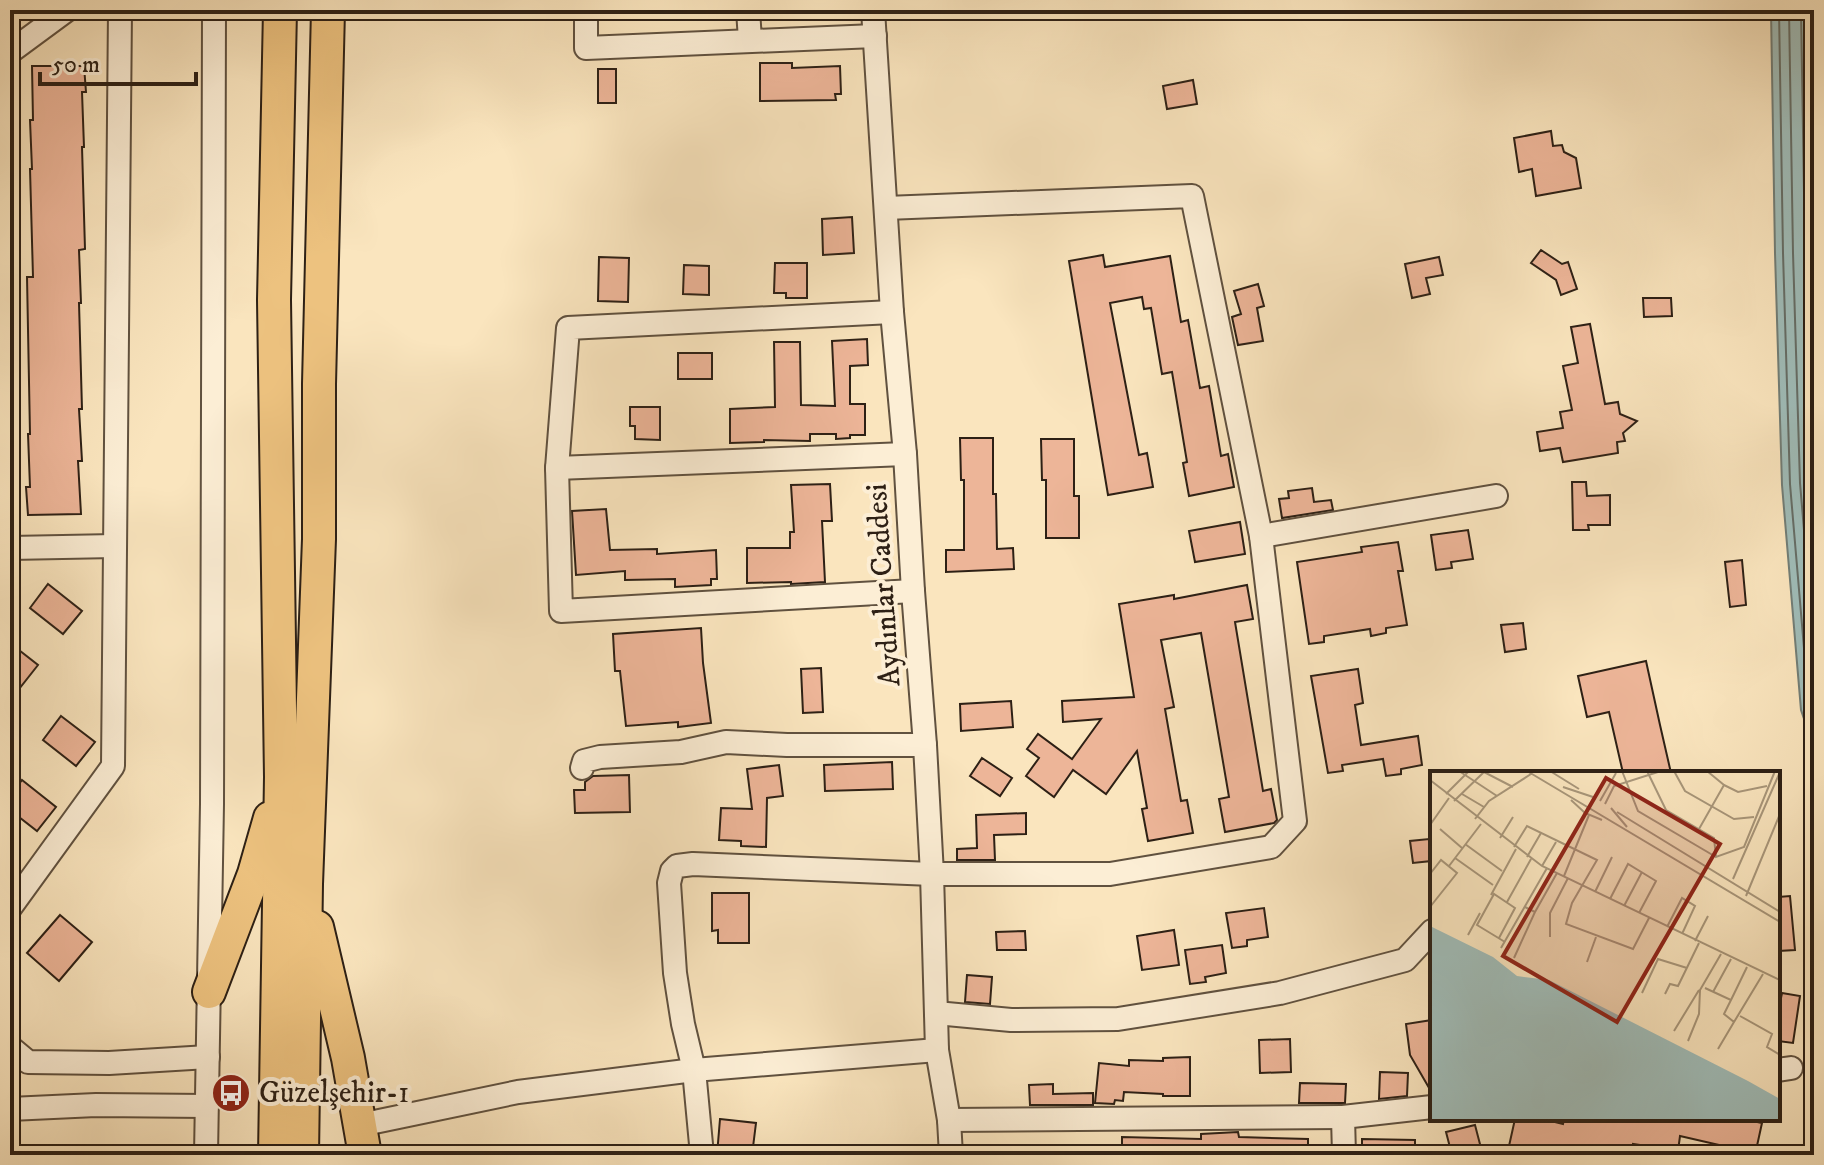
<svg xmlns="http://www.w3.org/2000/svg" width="1824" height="1165" viewBox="0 0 1824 1165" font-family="'IM FELL DW Pica',serif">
<rect width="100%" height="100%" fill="#fae5be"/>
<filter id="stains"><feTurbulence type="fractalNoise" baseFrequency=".0025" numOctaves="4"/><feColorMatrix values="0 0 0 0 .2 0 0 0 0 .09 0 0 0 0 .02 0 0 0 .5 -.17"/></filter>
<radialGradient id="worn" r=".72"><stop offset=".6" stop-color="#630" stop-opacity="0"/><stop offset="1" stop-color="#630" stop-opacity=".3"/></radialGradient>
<polygon fill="#a0bdb9" stroke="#727e77" stroke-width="2" points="1771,10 1814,10 1814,748 1801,710 1782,485 1775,253"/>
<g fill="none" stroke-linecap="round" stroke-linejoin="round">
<g stroke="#666e67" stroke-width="2">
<polyline points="1779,10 1783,253 1790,484 1809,707 1814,723"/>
<polyline points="1789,10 1793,253 1800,483 1814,648"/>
<polyline points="1801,10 1805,253 1814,508"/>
</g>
</g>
<g fill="#edb598" stroke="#2d2015" stroke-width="2">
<polygon points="760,63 792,63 792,68 840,66 841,94 835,94 836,100 760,101"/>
<polygon points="32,66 84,66 86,92 82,92 84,147 82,147 85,249 79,250 81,303 79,303 82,409 79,409 82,461 78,461 81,514 28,515 26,487 30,487 28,434 30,434 27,277 33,277 30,169 32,169 30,120 33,120"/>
<rect x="598" y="69" width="18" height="34"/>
<polygon points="1193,80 1197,104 1167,109 1163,86"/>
<polygon points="1551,131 1553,146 1562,145 1564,152 1576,158 1581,188 1536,196 1532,169 1519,172 1514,138"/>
<polygon points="852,217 854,253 823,255 822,219"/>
<polygon points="1541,250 1562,264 1568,262 1577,289 1561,295 1556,280 1531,263"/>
<polygon points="1103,255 1105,267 1170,256 1181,322 1188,320 1200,388 1209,386 1221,456 1228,454 1234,487 1189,496 1183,463 1187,462 1172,372 1162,374 1151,308 1144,309 1142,297 1110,303 1139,455 1147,453 1153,487 1108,495 1069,261"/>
<polygon points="599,257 629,258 628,302 598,301"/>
<polygon points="1439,257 1443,275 1426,278 1430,294 1412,298 1405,264"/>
<polygon points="775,263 807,263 807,298 786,298 786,293 774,293"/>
<polygon points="684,265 709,266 709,295 683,294"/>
<polygon points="1258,284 1264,306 1257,308 1263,341 1238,345 1232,317 1241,314 1234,291"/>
<polygon points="1643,298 1671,298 1672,316 1644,317"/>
<polygon points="1590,324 1605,404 1618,402 1620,414 1637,421 1623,433 1625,441 1617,442 1618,453 1563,462 1560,448 1540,451 1537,432 1563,428 1560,412 1572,410 1563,366 1578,363 1571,327"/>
<polygon points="867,339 868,365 850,366 850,404 865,404 865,435 850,435 850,438 836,439 836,434 810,434 810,441 764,440 764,442 730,443 730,409 775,407 774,342 800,342 801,405 835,406 832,341"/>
<rect x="678" y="353" width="34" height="26"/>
<polygon points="630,407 660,407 660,440 635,439 635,426 630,426"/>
<polygon points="960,438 993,438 993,494 996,494 997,549 1013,548 1014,569 946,572 946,550 964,550 964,480 961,480"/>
<polygon points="1041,439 1074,439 1074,496 1079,496 1079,538 1046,538 1046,480 1042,480"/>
<polygon points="1572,482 1586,482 1587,496 1610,495 1610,525 1588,525 1589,530 1573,530"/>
<polygon points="830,484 832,521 822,521 825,582 791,584 791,582 747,583 747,548 790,548 790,532 794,532 791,485"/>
<polygon points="1312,488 1314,502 1331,500 1333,510 1282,518 1279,499 1289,498 1288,491"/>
<polygon points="606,509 610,550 657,549 657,554 716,550 717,579 711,579 711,585 675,587 675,579 625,580 625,571 576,575 572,511"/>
<polygon points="1240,522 1245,554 1195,562 1189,531"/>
<polygon points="1468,530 1473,559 1451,562 1452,568 1436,570 1431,535"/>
<polygon points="1398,542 1403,571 1398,571 1407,625 1386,628 1386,633 1371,636 1370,629 1324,636 1324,642 1309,644 1297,562 1362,552 1361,547"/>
<polygon points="1742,560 1746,605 1730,607 1725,562"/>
<polygon points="48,584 82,611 63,634 30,608"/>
<polygon points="1247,585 1253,619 1235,622 1263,791 1271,789 1277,820 1274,823 1225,832 1219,799 1229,797 1201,633 1161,640 1174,707 1165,709 1181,801 1187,800 1193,833 1148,841 1142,809 1147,808 1137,751 1106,794 1073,770 1054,797 1026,776 1039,758 1027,749 1038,734 1072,759 1101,719 1063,722 1062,701 1134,697 1119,604 1174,595 1174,599"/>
<polygon points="1523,623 1526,649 1505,652 1501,625"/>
<polygon points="701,628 703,663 711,723 678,727 678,722 626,726 620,671 615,671 613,634"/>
<polygon points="10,643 38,665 19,689 10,681"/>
<polygon points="1646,661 1660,725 1671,773 1623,773 1609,712 1587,717 1578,676"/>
<polygon points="821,668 823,712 803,713 801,669"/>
<polygon points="1358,669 1363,703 1355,705 1361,745 1418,736 1422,765 1401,769 1401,774 1386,776 1383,759 1342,765 1343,771 1328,773 1311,676"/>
<polygon points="1011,701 1013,727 961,731 960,704"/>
<polygon points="61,716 95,742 76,766 43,740"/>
<polygon points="982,758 1012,778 1000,796 970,776"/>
<polygon points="892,762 893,789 825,791 824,765"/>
<polygon points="779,765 783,796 767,798 766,847 741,846 741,841 719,840 721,808 752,809 747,769"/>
<polygon points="629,775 630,812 575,813 574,790 585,790 585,782 593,776"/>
<polygon points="22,780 56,807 37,831 10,810 10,796"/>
<polygon points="1026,813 1026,834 994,835 995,860 957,860 957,849 977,848 976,815"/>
<polygon points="1429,839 1431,861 1413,863 1410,841"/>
<polygon points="712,893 749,893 749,943 718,943 718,930 712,931"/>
<polygon points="1790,896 1795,950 1778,951 1778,897"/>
<polygon points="1264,908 1268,937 1247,940 1247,946 1232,948 1226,913"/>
<polygon points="60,915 92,942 59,981 27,953"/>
<polygon points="1174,930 1179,965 1142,970 1137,936"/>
<polygon points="1025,931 1026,950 997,950 996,932"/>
<polygon points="1222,945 1226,973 1205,977 1206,982 1190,984 1185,950"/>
<polygon points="967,975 992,977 990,1004 965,1002"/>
<polygon points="1782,993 1800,996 1793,1043 1778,1041 1778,998 1781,998"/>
<polygon points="1432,1020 1432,1093 1410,1055 1406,1024"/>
<polygon points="1290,1039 1291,1072 1260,1073 1259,1040"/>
<polygon points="1190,1057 1190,1096 1163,1096 1163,1094 1124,1092 1123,1101 1115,1100 1114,1104 1095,1103 1099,1063 1129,1066 1129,1060 1163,1061 1163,1058"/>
<polygon points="1380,1072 1408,1073 1407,1096 1379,1099"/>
<polygon points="1300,1083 1346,1084 1345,1103 1299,1103"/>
<polygon points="1053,1084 1053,1094 1093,1093 1093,1105 1030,1105 1029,1085"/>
<polygon points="720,1119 756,1123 752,1155 717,1155"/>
<polygon points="1515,1119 1543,1119 1563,1124 1564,1119 1743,1119 1762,1123 1755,1155 1727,1155 1728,1147 1680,1136 1678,1151 1633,1144 1632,1154 1585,1147 1581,1155 1507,1155"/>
<polygon points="1475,1125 1481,1148 1452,1155 1446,1132"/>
<polygon points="1238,1132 1239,1137 1308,1139 1308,1155 1122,1155 1122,1137 1201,1139 1201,1134"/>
<polygon points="1362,1139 1415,1140 1415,1155 1362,1155"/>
</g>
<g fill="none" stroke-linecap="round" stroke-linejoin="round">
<defs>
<g id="minor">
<polyline points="586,10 586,48 875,36"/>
<polyline points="748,10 750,40"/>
<polyline points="873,10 892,312 905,454 913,591 925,745 932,874 937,1050 949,1120 951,1155"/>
<polyline points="10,52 67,10"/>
<polyline points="892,312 568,328 557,468 561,611 913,591"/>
<polyline points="557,468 905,454"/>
<polyline points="1261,536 1496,496"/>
<polyline points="10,548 115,546"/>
<polyline points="582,768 584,761 600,757 681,752 726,742 787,745 925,745"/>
<polyline points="10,908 113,766 120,10"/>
<polyline points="936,1013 1011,1020 1118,1019 1280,993 1405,960 1432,931"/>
<polyline points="10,1047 28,1062 109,1063 208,1057"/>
<polyline points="1778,1070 1791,1068"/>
<polyline points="10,1109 96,1105 207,1106"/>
<polyline points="949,1120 1343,1117"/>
<polyline points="360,1125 518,1092 694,1070 937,1050"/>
<polyline points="206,1155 212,804 214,10"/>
<polyline points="702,1155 694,1070 683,1024 675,973 669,883 672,871 677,866 693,864 932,874 1110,874 1271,847 1295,821 1261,536 1192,196 886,208"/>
<polyline points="1344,1155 1343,1117 1432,1107"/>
</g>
<g id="highway">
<polyline points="317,927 348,1058 365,1155"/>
<polyline points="209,992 254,874 270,818"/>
<polyline points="275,1155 281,777 274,300 280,10"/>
<polyline points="302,1155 306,884 319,539 319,384 328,10"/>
</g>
</defs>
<use href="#minor" stroke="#60513f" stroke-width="26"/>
<use href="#highway" stroke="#2d2015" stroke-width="36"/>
<use href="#minor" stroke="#fceed5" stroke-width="22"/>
<use href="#highway" stroke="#edc27f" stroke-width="32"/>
</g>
<defs>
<symbol id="bus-disc" viewBox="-11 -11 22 22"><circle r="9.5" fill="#8f2418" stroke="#fceed5"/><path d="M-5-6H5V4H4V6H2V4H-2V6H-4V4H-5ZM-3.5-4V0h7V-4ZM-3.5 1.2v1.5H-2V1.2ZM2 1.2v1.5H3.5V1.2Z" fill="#fff"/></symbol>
</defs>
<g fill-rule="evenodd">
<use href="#bus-disc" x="209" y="1071" width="44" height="44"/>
</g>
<g text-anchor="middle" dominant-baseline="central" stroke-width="8" stroke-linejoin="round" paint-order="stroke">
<g font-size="30" fill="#2d2015" stroke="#fceed5">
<text transform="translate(884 585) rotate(-94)">Aydınlar Caddesi</text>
</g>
<g font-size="30" fill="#2d2015" stroke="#fceed5" text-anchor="start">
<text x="259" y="1093">Güzelşehir-1</text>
</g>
</g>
<g transform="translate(1430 771)">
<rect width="350" height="350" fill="#fae5be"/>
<path d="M 0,155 L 63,186 L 87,205 L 119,209 L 318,310 L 350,328 L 350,350 L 0,350 Z" fill="#a0bdb9"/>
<path fill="none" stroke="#a8967a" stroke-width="2" d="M 29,0 L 67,25M 97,0 L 350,151M 120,0 L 149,18M 192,0 L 208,40 L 286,86M 217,0 L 236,39 L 284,67 L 286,86 L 314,76 L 345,0M 244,0 L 255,20 L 304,48 L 324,46M 0,9 L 112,95 L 350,209M 294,14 L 308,21 L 337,15M 133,16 L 163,26M 16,23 L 39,0M 32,23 L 54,36M 141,29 L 155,42 L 172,49M 24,30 L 54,1 L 83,16M 170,30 L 186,2M 175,33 L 184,15 L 231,0M 181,37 L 197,56M 187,41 L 350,141M 45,48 L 59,30 L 101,3M 0,54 L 19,27M 10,58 L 32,77M 269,58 L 294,14 L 277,0M 70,67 L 83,46M 35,73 L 72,100M 84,76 L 97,55 L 167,89 L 142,132 L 136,153 L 203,178 L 219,147M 97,86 L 111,62M 25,87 L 63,114M 19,95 L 51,53M 112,95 L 126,71M 0,103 L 11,89 L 27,102 L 0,136M 134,105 L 159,44M 303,108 L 350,1M 165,121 L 182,86M 61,124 L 86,78M 316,125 L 350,43M 180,128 L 198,93 L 226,110 L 209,142M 77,131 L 101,88M 194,135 L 212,101M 105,141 L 127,102M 237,156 L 252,127 L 265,135 L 252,163M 38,164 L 50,142M 120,166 L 120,142 L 138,107M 69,167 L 85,137 L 64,123 L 47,154 L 75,171M 265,170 L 278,145M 71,177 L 117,97M 84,187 L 105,141 L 95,136M 157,191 L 166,166M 275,217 L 301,229 L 294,243 L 304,251 L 288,278M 283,221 L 301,188M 212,222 L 228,188 L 257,197M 235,223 L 240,213 L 248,215 L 269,172M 301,229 L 317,196M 310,245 L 342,263 L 337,276 L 350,284M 304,251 L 333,203M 244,260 L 269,219M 258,270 L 269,243 L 270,219 L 291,183"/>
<path fill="#8f2418" fill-opacity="0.15" stroke="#8f2418" stroke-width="4" d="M 176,7 L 290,73 L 187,251 L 73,185 Z"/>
<rect width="350" height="350" fill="none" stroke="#2d2015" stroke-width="4"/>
</g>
<rect width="1824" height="1165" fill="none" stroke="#fae5be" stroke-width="40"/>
<rect x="12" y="12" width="1800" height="1141" fill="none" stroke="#2d2015" stroke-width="4"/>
<rect x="20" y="20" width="1784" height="1125" fill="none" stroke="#2d2015" stroke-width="2"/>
<path d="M40 72v12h156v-12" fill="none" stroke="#2d2015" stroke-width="4"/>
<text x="52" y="72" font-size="24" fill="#2d2015" stroke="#fceed5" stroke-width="6" paint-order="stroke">50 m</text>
<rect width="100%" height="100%" filter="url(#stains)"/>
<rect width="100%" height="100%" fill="url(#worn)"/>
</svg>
